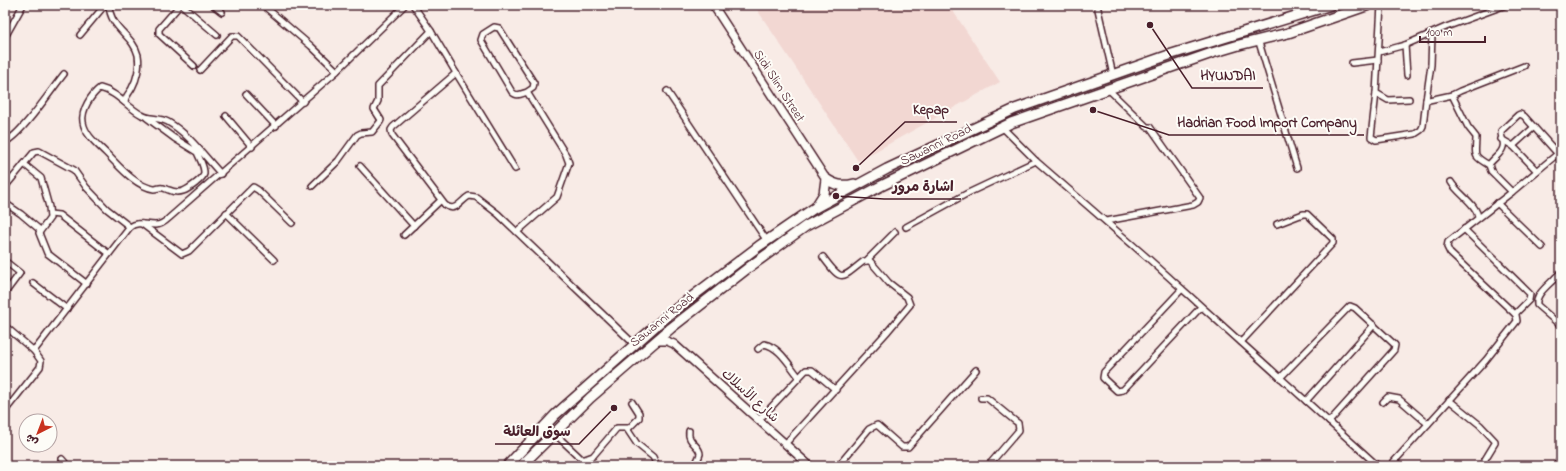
<svg xmlns="http://www.w3.org/2000/svg" width="1566" height="471" viewBox="0 0 1566 471" font-family="'Indie Flower','Playpen Sans Arabic',sans-serif">
<rect width="100%" height="100%" fill="#f8ebe6"/>
<filter id="ink" filterUnits="userSpaceOnUse"><feTurbulence type="fractalNoise" baseFrequency=".025" numOctaves="2"/><feDisplacementMap in="SourceGraphic" scale="8" xChannelSelector="R" yChannelSelector="G"/><feConvolveMatrix kernelMatrix="1 2 1 2 8 2 1 2 1" color-interpolation-filters="sRGB"/></filter>
<g filter="url(#ink)">
<polygon fill="#f2d7d2" points="754,5 949,5 1000,82 858,161"/>
<g fill="none" stroke-linecap="round" stroke-linejoin="round">
<defs>
<g id="street">
<path d="M 109,5 C 110,29 133,35 138,55 C 140,66 137,79 132,88 C 129,94 125,96 125,102"/>
<polyline points="180,5 159,29 159,34 194,66"/>
<polyline points="182,5 217,35"/>
<polyline points="213,5 222,12"/>
<polyline points="263,5 311,46 337,71"/>
<path d="M 413,5 L 431,31 L 456,73 L 393,127 L 391,130 L 392,135 L 445,205 C 456,213 460,201 469,196 L 476,197 L 498,214 L 635,345"/>
<polyline points="1097,5 1113,75"/>
<polyline points="1381,5 1376,93 1388,100 1409,99"/>
<polyline points="1432,34 1431,65 1426,100 1429,100 1452,95 1460,91 1524,66"/>
<polyline points="80,35 105,5"/>
<polyline points="5,37 23,5"/>
<polyline points="1258,39 1297,168"/>
<polyline points="1405,45 1407,75"/>
<polyline points="1379,52 1405,45 1446,27 1506,5"/>
<polyline points="1352,63 1378,60"/>
<polyline points="200,70 232,36 238,36 303,102"/>
<polyline points="456,73 515,169"/>
<polyline points="667,91 767,241"/>
<polyline points="1376,93 1371,137 1376,140 1415,134 1421,130 1423,126 1426,100"/>
<polyline points="246,94 276,126"/>
<path d="M 1452,95 L 1468,127 L 1476,137 C 1476,155 1471,155 1489,165"/>
<polyline points="226,116 252,147"/>
<polyline points="147,118 174,138 195,151"/>
<polyline points="1002,127 1036,161 1150,260 1378,466"/>
<polyline points="1501,139 1513,146 1537,171"/>
<path d="M 5,142 C 22,134 51,90 64,74"/>
<path d="M 195,145 C 196,155 205,164 204,174 C 203,178 199,180 196,183 C 187,190 180,195 169,190 C 167,190 165,188 163,188 C 160,187 157,189 154,189 C 135,186 119,166 106,153 C 97,144 85,135 83,122 C 81,110 91,95 100,88 C 117,92 127,107 142,115 C 150,120 159,117 168,122 C 189,134 205,157 221,174"/>
<polyline points="1513,146 1534,127"/>
<polyline points="24,164 41,178 49,207 50,218 39,233 47,253 87,284"/>
<polyline points="360,166 414,226"/>
<path d="M 1451,182 C 1458,194 1478,205 1478,218"/>
<polyline points="312,186 338,161 357,135 361,133 372,132 380,122 381,120 374,109 378,101 378,86 431,31"/>
<polyline points="5,187 34,152 39,151 74,170 86,187 107,209 130,227"/>
<path d="M 1512,192 L 1491,171 L 1489,165 C 1492,159 1502,154 1503,147 C 1505,142 1500,136 1501,131 L 1518,115 L 1520,114 L 1524,116 L 1558,154"/>
<polyline points="5,203 21,214 40,230"/>
<polyline points="1497,203 1542,247"/>
<polyline points="226,213 274,260"/>
<polyline points="50,214 59,215 109,254"/>
<polyline points="1106,221 1193,205 1198,202 1200,198 1150,127 1147,127 1108,89"/>
<polyline points="142,224 182,254 189,251 253,187 258,190 292,223"/>
<polyline points="906,227 968,193 1036,161"/>
<polyline points="1464,229 1530,294 1529,300 1515,314"/>
<path d="M 517,232 L 557,197 L 569,163 L 566,155 L 527,92 C 521,94 517,97 512,92 L 481,40 L 483,34 L 494,27 L 499,28 L 534,83 L 533,88 L 527,92"/>
<polyline points="404,235 440,201"/>
<polyline points="5,261 20,273 5,293"/>
<polyline points="866,261 895,232"/>
<polyline points="1556,277 1561,272"/>
<path d="M 1561,282 L 1556,277 C 1549,285 1535,294 1537,305 L 1561,326"/>
<polyline points="33,283 67,309"/>
<polyline points="1182,289 1104,372 1103,378 1117,391 1123,390 1201,307"/>
<polyline points="5,326 34,351 41,361 40,367 5,411"/>
<polyline points="1241,342 1333,243 1333,239 1307,214 1303,214 1277,224"/>
<path d="M 758,349 L 764,344 C 780,347 789,365 799,377"/>
<path d="M 34,351 L 130,227 C 138,221 145,225 155,225 C 161,225 165,222 169,218 L 337,71 L 405,5"/>
<polyline points="1280,378 1350,306 1355,308 1395,345 1394,350 1329,422"/>
<polyline points="981,398 987,398 1015,421 1018,423 1019,430 988,466"/>
<polyline points="1449,400 1480,425 1495,441 1495,443 1481,466"/>
<polyline points="1306,401 1374,325"/>
<polyline points="1383,402 1388,397 1399,399 1428,424"/>
<polyline points="759,420 806,370 812,370 836,390"/>
<polyline points="627,429 637,444 653,457 657,466"/>
<path d="M 689,431 C 687,443 700,445 700,454 C 699,458 696,462 695,466"/>
<polyline points="554,433 589,466"/>
<path d="M 785,444 L 888,331 L 910,305 L 907,297 L 889,283 L 870,261 L 864,261 C 841,278 843,284 823,257"/>
<polyline points="62,459 68,466"/>
<polyline points="582,460 593,456 617,428 629,428 639,418 639,413 632,402"/>
<polyline points="1557,463 1561,466"/>
<polyline points="838,466 869,429 877,425 902,447 908,447 976,370"/>
<polyline points="1390,466 1486,360 1517,321 1516,315 1450,253 1447,247 1448,242 1512,192 1561,151"/>
</g>
<g id="secondary">
<polyline points="713,5 826,179"/>
<polyline points="656,341 667,341 674,344 810,466"/>
</g>
<g id="highway">
<path d="M 826,179 C 835,185 842,187 854,184"/>
<polyline points="817,205 824,194 826,179"/>
<polyline points="507,466 555,415 668,315 759,246 813,209 887,169 1015,109 1172,54 1331,5"/>
<polyline points="521,466 590,398 671,328 748,268 806,226 881,186 1011,123 1212,53 1239,45 1288,33 1369,5"/>
</g>
</defs>
<use href="#street" stroke="#4a1f2b" stroke-width="8"/>
<use href="#secondary" stroke="#4a1f2b" stroke-width="10"/>
<use href="#highway" stroke="#4a1f2b" stroke-width="12"/>
<use href="#street" stroke="#fdfcf7" stroke-width="5"/>
<use href="#secondary" stroke="#fdfcf7" stroke-width="7"/>
<use href="#highway" stroke="#fdfcf7" stroke-width="9"/>
</g>
</g>
<g text-anchor="middle" dominant-baseline="central" stroke-width="4" stroke-linejoin="round" paint-order="stroke">
<g font-size="13" fill="#4a1f2b" stroke="#fdfcf7">
<text transform="translate(779 86) rotate(57)">Sidi Slim Street</text>
<text transform="translate(936 145) rotate(-26)">Sawanni Road</text>
<text transform="translate(662 320) rotate(-39)">Sawanni Road</text>
<text transform="translate(750 396) rotate(42)">شارع الأسلاك</text>
</g>
</g>
<path fill="none" stroke="#4a1f2b" stroke-width="1.5" d="M1150 25L1192 88H1263M856 168L905 122H957M1093 110L1169 135H1364M836 196L884 199H961M614 408L579 444H495"/>
<g fill="#4a1f2b" stroke="#fdfcf7" stroke-width="1.5">
<circle cx="1150" cy="25" r="4"/>
<circle cx="856" cy="168" r="4"/>
<circle cx="1093" cy="110" r="4"/>
<circle cx="836" cy="196" r="4"/>
<circle cx="614" cy="408" r="4"/>
</g>
<g font-size="14" text-anchor="middle" font-weight="bold" fill="#4a1f2b" stroke="#fdfcf7" stroke-width="4" stroke-linejoin="round" paint-order="stroke">
<text x="1228" y="80">HYUNDAI</text>
<text x="931" y="114">Kepap</text>
<text x="1267" y="127">Hadrian Food Import Company</text>
<text x="923" y="191">اشارة مرور</text>
<text x="537" y="436">سوق العائلة</text>
</g>
<rect width="1566" height="471" fill="none" stroke="#fdfcf7" stroke-width="20"/>
<rect x="10" y="10" width="1546" height="451" fill="none" stroke="#4a1f2b" stroke-width="1.5" filter="url(#ink)"/>
<g transform="translate(38 433) rotate(222)"><circle r="19" fill="#fdfcf7" stroke="#b5a4a5"/>
<path d="M0-3L7 15L0 10L-7 15Z" fill="#c8321e"/>
<text y="-6" font-size="11" font-weight="bold" text-anchor="middle" fill="#4a1f2b">ش</text>
</g>
<path d="M1420 36v6h65v-6" fill="none" stroke="#4a1f2b" stroke-width="2"/>
<text x="1426" y="36" font-size="12" fill="#4a1f2b" stroke="#fdfcf7" stroke-width="3" paint-order="stroke">100 m</text>
</svg>
